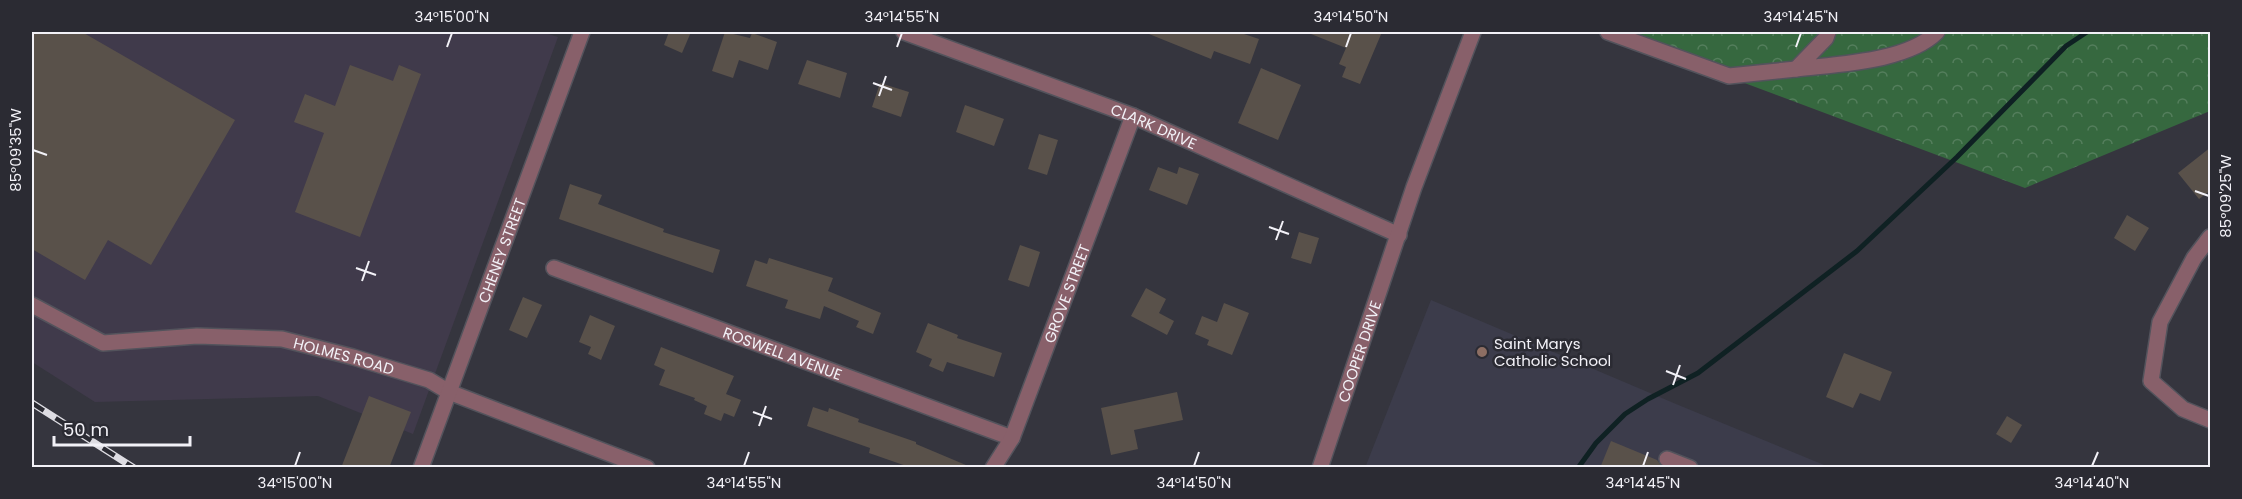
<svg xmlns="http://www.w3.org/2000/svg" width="2242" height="499" viewBox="0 0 2242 499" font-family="Poppins,sans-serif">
<defs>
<pattern id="forest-crowns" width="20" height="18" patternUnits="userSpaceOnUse" patternTransform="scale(1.5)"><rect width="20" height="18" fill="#36683f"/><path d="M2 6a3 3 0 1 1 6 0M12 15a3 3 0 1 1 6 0" fill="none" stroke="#547e5c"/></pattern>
</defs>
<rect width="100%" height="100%" fill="#35353e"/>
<polygon fill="#403a4b" points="32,32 542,32 558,37 413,434 318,396 95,402 32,362"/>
<polygon fill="#3c3c4b" points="1431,300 1676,404 1829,467 1365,468"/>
<polygon fill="url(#forest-crowns)" points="1608,32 2210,32 2210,111 2025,188"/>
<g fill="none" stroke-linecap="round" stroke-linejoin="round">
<polyline stroke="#0f2123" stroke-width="5" points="1578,468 1596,443 1625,414 1648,399 1698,373 1857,251 1957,157 2066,46 2087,32"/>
</g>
<g fill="#59514a">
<polygon points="32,32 82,32 235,120 151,265 108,240 85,280 32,249"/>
<polygon points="669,32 691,32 682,53 664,45"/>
<polygon points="725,32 750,38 752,33 777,42 768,70 739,60 733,78 712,71"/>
<polygon points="1144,32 1238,32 1259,39 1250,64 1214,51 1211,59"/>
<polygon points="1306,32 1382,32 1360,84 1342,77 1346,67 1339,64 1346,48"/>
<polygon points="807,60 847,73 840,98 798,84"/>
<polygon points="350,65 393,81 399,65 421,74 360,237 295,212 324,133 294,122 305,94 335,106"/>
<polygon points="1261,68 1301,85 1278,140 1238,123"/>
<polygon points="880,83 909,92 901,117 872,107"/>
<polygon points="965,105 1004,119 994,146 956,132"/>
<polygon points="1039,134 1058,140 1047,175 1028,169"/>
<polygon points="2211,147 2211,190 2199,199 2178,173"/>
<polygon points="1158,167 1177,174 1179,167 1199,174 1187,205 1149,190"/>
<polygon points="570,184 602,195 598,204 664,229 663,232 720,250 713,273 559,219"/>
<polygon points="2127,215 2149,228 2135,251 2114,238"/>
<polygon points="1299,232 1319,238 1311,264 1291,258"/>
<polygon points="1020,245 1040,252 1029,287 1008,280"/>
<polygon points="769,258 833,278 828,291 881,313 873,334 856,327 859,321 824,306 820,319 785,308 788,300 746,286 755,260 767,264"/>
<polygon points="1146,288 1166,299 1159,313 1174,321 1167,335 1131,316"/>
<polygon points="523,297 542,305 527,338 509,330"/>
<polygon points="1224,303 1249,313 1232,355 1207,345 1209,340 1195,334 1202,316 1217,322"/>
<polygon points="590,315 615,326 601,360 588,354 591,347 579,342"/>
<polygon points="928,323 958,335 957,338 1002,353 994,377 947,362 943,372 929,366 932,359 916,352"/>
<polygon points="661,347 734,376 726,394 741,400 734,417 724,413 721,421 704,414 707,406 694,400 695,398 659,385 665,370 654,365"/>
<polygon points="1844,353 1892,372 1880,401 1860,393 1853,408 1826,397"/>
<polygon points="1177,392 1183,420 1134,430 1138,449 1111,455 1101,408"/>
<polygon points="369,396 411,412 389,468 341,468"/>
<polygon points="813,407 828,412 829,408 859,419 858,422 916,442 916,444 973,468 912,468 869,453 870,448 807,426"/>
<polygon points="2007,416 2022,425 2011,443 1996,434"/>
<polygon points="1611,441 1657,460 1663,468 1600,468"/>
</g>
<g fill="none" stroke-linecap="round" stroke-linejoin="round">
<defs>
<g id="minor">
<path id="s1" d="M 904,32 L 1133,116 L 1399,235"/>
<polyline points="1608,32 1729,76 1796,69"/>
<path d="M 1828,32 L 1826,38 L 1796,69 C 1837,64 1907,62 1937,32"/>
<polyline points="2210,237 2194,258 2160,322 2151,381 2183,409 2210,420"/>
<path id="s2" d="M 554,268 L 1012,438"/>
<path id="s3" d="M 32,305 L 103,343 L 197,336 L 282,339 L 353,357 L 429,380 L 449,392 L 647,468"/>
<polyline points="1667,459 1690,468"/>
<path id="s4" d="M 421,468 L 582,32"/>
<path id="s5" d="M 993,468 L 1012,438 L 1133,116"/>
<path id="s6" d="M 1320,468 L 1414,187 L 1473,32"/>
</g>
</defs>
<use href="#minor" stroke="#53535c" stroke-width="18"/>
<use href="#minor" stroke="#88606a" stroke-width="15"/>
<defs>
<polyline id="rail" points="32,403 134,468"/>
</defs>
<use href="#rail" stroke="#dedde3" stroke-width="7"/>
<use href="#rail" stroke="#2b2b33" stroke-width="4.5" stroke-dasharray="14" stroke-linecap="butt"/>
</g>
<path fill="none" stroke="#f2f1f7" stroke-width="2" d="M 447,47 L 452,33M 897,47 L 902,33M 1346,47 L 1351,33M 1796,47 L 1801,33M 873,83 L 892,90M 879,96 L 886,76M 33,150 L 47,155M 2195,191 L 2209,196M 1269,227 L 1289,234M 1276,240 L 1283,221M 356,268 L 376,275M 362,281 L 369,261M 1666,371 L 1686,379M 1673,385 L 1680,365M 753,412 L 772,419M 759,426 L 766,406M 295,466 L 300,452M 744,466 L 749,452M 1194,466 L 1199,452M 1643,466 L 1648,452M 2092,466 L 2098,452"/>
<circle fill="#8d6e63" stroke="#2b2b33" stroke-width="2" cx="1482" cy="352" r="6"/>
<g text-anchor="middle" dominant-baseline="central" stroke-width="5" stroke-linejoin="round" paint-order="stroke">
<g font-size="15" fill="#f2f1f7" stroke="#2b2b33">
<text stroke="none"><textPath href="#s1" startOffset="267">CLARK DRIVE</textPath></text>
<text stroke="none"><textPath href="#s4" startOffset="232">CHENEY STREET</textPath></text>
<text stroke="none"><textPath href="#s5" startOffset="190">GROVE STREET</textPath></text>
<text stroke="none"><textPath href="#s6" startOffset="123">COOPER DRIVE</textPath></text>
<text stroke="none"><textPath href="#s2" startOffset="244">ROSWELL AVENUE</textPath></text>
<text stroke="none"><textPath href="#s3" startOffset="324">HOLMES ROAD</textPath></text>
</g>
<g font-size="15" fill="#f2f1f7" stroke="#2b2b33" text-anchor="start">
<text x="1494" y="343">Saint Marys<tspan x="1494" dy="17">Catholic School</tspan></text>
</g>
</g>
<rect width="2242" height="499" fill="none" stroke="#2b2b33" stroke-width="66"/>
<path d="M54 436v9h136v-9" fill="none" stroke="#f2f1f7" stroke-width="3"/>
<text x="63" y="436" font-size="18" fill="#f2f1f7" stroke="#2b2b33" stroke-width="4.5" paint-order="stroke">50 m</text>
<rect x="33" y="33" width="2176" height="433" fill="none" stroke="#f2f1f7" stroke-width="2"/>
<g font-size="15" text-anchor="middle" fill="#f2f1f7">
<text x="452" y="22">34°15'00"N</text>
<text x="902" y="22">34°14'55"N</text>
<text x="1351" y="22">34°14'50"N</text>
<text x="1801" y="22">34°14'45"N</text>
<text transform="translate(16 150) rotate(-90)" y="5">85°09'35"W</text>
<text transform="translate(2226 196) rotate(-90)" y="5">85°09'25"W</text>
<text x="295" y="488">34°15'00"N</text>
<text x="744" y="488">34°14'55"N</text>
<text x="1194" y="488">34°14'50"N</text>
<text x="1643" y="488">34°14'45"N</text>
<text x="2092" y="488">34°14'40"N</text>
</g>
</svg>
